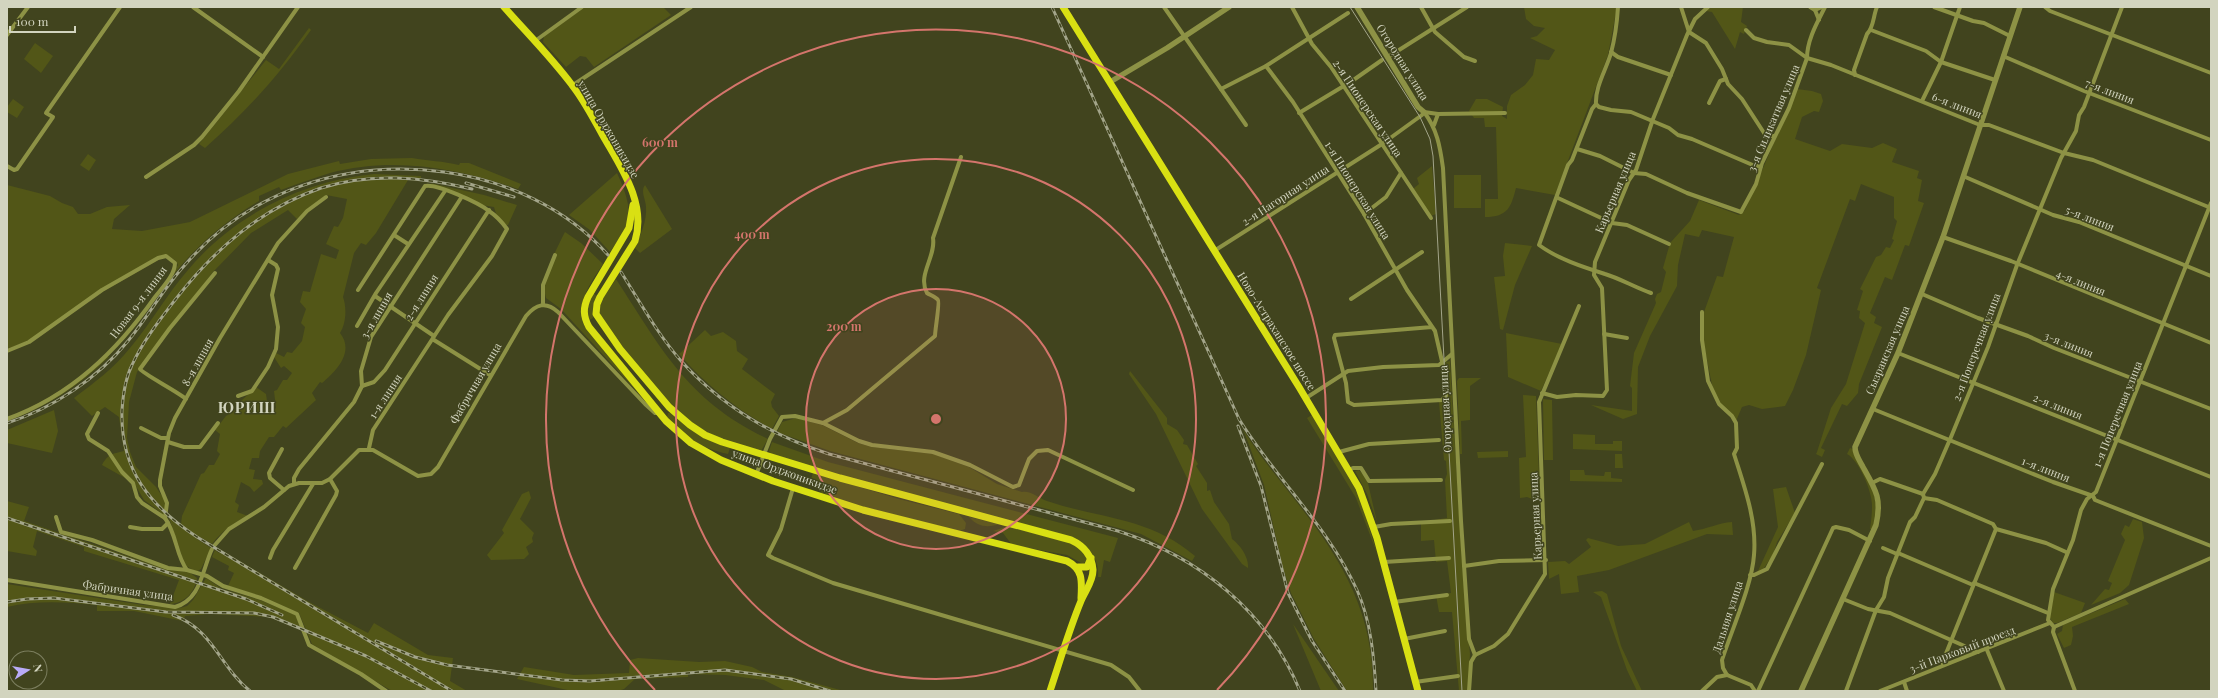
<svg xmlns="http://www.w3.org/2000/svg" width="2218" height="698" viewBox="0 0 2218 698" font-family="'Playfair Display',serif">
<rect width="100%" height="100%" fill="#41441e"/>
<g fill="#525617">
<polygon points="585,7 663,7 671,15 594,67 586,57 580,56 566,67 543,42 544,36"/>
<path d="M 1524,7 L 1617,7 L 1608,55 L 1555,195 L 1516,188 C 1511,207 1508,217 1485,217 L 1485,199 L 1498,199 L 1496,127 L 1485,127 L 1484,118 L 1474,118 L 1469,111 L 1476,99 L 1487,99 L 1503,107 L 1502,116 L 1507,119 L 1507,106 L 1511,95 L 1525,85 L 1533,75 L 1536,59 L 1549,60 L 1555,50 L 1530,38 L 1537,36 L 1545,28 L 1534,26 L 1526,19 Z"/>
<polygon points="1706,7 1743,7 1741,22 1747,26 1744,34 1740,32 1735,49 1712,12 1706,11"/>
<path d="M 309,28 L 311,30 C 279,75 247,111 205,148 L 199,144 L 266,60 L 279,69 Z"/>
<polygon points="35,43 53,56 41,73 24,59"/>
<polygon points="1797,89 1812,91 1821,94 1823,101 1819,112 1814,111 1802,117 1795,139 1830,151 1842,144 1872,148 1883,143 1897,149 1892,162 1919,171 1917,178 1922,180 1918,201 1924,203 1909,246 1905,245 1892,280 1885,277 1870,313 1876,317 1874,323 1882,327 1859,384 1858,393 1847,406 1842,404 1821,448 1825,450 1822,457 1816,454 1817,452 1831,408 1846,384 1865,323 1859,318 1860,311 1857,310 1863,291 1860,289 1876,257 1881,255 1886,247 1890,248 1894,240 1892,239 1897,221 1894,218 1894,197 1861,184 1855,201 1850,199 1817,288 1821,290 1806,355 1793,390 1785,406 1762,409 1749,405 1742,407 1736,421 1721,404 1713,390 1703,340 1704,312 1717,276 1723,277 1734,237 1702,230 1699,237 1685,234 1678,265 1677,286 1650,336 1638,367 1637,414 1623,419 1591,405 1632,411 1632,388 1630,386 1634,353 1656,303 1655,299 1657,294 1661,292 1666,272 1663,268 1670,243 1690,221 1699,200 1739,215 1745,210"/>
<polygon points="13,99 24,107 17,118 7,112 7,107"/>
<polygon points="88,154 96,160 89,171 80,165"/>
<path d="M 412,158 C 428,161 443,161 459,165 L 460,163 L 469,163 L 521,184 L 518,189 C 458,168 393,156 330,173 C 314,178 297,184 281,190 L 279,187 L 259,196 L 259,201 C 224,222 194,248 169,280 L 178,265 L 176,261 L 167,255 L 83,303 L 28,341 L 7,349 L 7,185 L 50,196 L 62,203 L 73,207 L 78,214 L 90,214 L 107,207 L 130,205 L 114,219 L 112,229 L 142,231 L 190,222 L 288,174 L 339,161 L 340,164 L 371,159 Z"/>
<polygon points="1432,166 1436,214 1431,216 1413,189 1419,184 1417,178"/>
<path d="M 617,173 C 624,188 634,212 626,228 C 622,236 615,244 610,252 L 590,230 L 569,215 Z"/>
<path d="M 374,174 L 421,176 L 421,181 L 408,180 L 376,233 L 366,245 L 361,243 L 354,253 L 343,297 C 347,308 346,324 340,333 C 355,352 336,371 322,383 L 320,382 L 312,393 L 316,400 L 286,428 L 283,426 L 274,437 L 269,437 L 260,451 L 259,458 L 252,458 L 249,469 L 255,470 L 253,479 L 262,480 L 263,484 L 254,492 L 250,487 L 241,482 L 235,502 L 239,505 L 237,512 L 248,516 C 233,523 222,531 212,544 L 198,536 L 197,539 L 211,548 L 201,569 L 196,572 L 185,565 L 168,515 L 181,524 L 182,516 L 201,474 L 204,473 L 209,465 L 214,465 L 220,454 L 217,451 L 220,434 L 215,430 L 226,416 L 237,409 L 241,401 L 256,387 L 266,394 L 268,408 L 272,411 L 276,408 L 274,391 L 277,390 L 283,380 L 287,380 L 292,373 L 284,366 L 281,368 L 274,357 L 276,353 L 284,357 L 287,352 L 292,353 L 302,341 L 305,327 L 301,323 L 306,309 L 300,302 L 303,291 L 310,292 L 321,254 L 336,259 L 339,250 L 326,244 L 334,226 L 338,227 L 343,218 L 347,199 L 326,195 L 306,210 L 297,219 L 288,210 L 251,233 L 213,272 L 137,372 L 129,402 L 127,438 L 130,452 L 136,467 L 156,487 L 166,502 L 164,515 L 144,500 L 134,483 L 102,465 C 108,454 112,454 124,451 L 119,417 L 105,407 L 92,416 L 74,398 C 94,383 114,368 130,348 C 151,323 167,294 188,270 C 234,215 302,181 374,174 Z"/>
<rect x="1454" y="175" width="27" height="33"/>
<polygon points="430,183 484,195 517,205 508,225 505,225 497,217 494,207 481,205"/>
<path d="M 645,185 L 672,229 L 640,253 L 634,247 C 641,236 647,220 646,207 C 646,200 640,191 645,185 Z"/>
<path d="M 565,232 L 581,243 L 603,264 C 592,281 576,302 583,323 L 641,396 L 561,309 L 546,298 C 540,279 557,248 565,232 Z"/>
<polygon points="1505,243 1532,246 1515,285 1503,330 1500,329 1494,277 1505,276 1503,256"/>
<path d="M 616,279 C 662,350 688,401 768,439 L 761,451 C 743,446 725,442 709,433 C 670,414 628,352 599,318 C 597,302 608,292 616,279 Z"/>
<polygon points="593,293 597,296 593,310 593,318 589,320 587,318 586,307"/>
<path d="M 705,330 L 711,336 L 723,332 L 736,341 L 737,351 L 748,359 L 742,369 L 775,394 L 771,402 L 772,407 L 779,416 L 772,429 C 736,409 706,385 679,354 Z"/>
<polygon points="1506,333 1562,344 1541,391 1508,377"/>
<path d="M 105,357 L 109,357 C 79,386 46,407 7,421 L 7,418 C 44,404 74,382 105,357 Z"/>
<polygon points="1450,361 1462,562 1470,654 1468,691 1459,691 1452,612 1439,612 1436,595 1451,593 1447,561 1436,562 1434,540 1421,541 1421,522 1447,518 1445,480 1447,474 1446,461 1444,460 1439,402 1445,399 1444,366 1446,362"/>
<path d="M 1130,371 L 1167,418 L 1167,424 L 1177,430 L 1184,440 L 1183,444 L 1187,445 L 1198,464 L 1196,466 L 1207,483 L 1207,491 L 1210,490 L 1214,502 L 1229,524 L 1232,539 C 1240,545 1249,557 1248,568 L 1242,564 L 1202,509 L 1156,414 L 1129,374 Z"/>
<polygon points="1459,378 1481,378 1470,386 1470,420 1461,421 1462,454 1460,454 1457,381"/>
<polygon points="1523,395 1536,396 1540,502 1527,497 1520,498 1519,458 1526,457"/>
<polygon points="1543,399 1552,400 1553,460 1544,460"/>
<polygon points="54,410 58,431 52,453 7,443 7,430"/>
<path d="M 671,413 L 730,448 L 728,454 C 697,447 689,438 667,417 L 668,413 Z"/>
<polygon points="1312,415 1359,495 1378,556 1356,498 1307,418"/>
<path d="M 796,418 L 822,425 L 858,443 L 872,447 L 934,454 L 969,467 L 997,484 L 1022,492 C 1030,490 1039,498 1047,501 C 1100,519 1150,517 1195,556 L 1192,561 L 1141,534 L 830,451 L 777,432 L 782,422 Z"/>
<path d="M 1243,429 C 1259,456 1280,480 1299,505 C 1344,563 1374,615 1373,691 L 1347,691 L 1314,639 L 1291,593 L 1283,568 L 1264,485 Z"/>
<polygon points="1573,434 1595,435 1595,444 1613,444 1613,441 1622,441 1622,451 1573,449"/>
<path d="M 772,442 L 828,462 L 1118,538 L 1110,562 L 1104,560 L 1101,577 L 1098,577 C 1100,558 1087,545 1072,537 L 898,493 L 771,454 L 769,451 Z"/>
<path d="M 1850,448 L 1853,449 C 1866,474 1885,502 1872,530 L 1870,529 C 1871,522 1872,514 1872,507 C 1873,493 1859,460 1847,454 Z"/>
<polygon points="1508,451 1508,457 1478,458 1477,452"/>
<polygon points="1615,454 1622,454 1623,468 1615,468"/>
<polygon points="1359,470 1367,479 1377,522 1367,494 1355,471"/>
<polygon points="1570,470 1584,470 1585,475 1604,476 1605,472 1611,472 1611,478 1622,479 1622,482 1570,481"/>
<polygon points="813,473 899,499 959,514 966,523 965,529 959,531 861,506 821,493 822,486 810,482"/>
<polygon points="1786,487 1795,513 1777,542 1773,555 1762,571 1758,571 1778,527 1773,489"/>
<polygon points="529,491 531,498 520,519 534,533 532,538 533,542 526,547 529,554 524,559 491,560 487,555 504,533 502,530 522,494"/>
<path d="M 7,501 L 29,507 L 24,521 L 168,570 L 189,572 L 197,578 C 195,592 185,603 170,604 L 179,580 L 84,551 L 84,547 L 37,531 L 33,547 L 37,551 L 36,556 L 7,551 Z"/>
<path d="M 969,517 L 1000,524 C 987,528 978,527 969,517 Z"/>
<polygon points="2133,519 2142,522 2144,538 2129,585 2120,593 2091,605 2105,589 2109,590 2112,583 2108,581 2125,540 2121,534 2125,525 2129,527"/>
<path d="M 1689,522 L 1693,531 C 1707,529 1718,523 1732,522 L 1733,535 L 1707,534 L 1609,570 L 1577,576 L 1579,592 L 1561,594 L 1559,574 L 1549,579 L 1548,562 L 1565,561 L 1569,564 L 1591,547 L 1586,540 L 1588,538 L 1618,546 L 1645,544 Z"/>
<polygon points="1008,526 1071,543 1077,546 1088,559 1083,564 1067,555 1012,545 1003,533 993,531"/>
<polygon points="215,550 219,553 221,550 309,602 368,633 374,623 428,655 453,658 450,681 467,691 392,691 312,644 299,613 261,596 228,586 234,573 228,570 229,566 212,557"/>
<path d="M 206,578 L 222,589 L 260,600 L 296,615 L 301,630 L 269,617 L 211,614 L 185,616 L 183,621 L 134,611 L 97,611 L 97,605 C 67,602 36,600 7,607 L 7,584 L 143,605 L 180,608 L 187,606 L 193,600 Z"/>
<polygon points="1602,591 1607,594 1621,646 1642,691 1637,691 1627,670 1601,597 1593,592"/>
<polygon points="2054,592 2085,603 2081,613 2057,623 2053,623 2050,618"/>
<polygon points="2125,599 2129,604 2072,627 2073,636 2071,645 2064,648 2057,634 2062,631 2063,625"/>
<polygon points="1293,624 1339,691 1321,691"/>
<polygon points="638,658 699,662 725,661 752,667 762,672 792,677 844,691 786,691 764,680 725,675 688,674 688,677 635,679 624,689 618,691 572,691 517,679 524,667 574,675 629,673 630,660"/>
</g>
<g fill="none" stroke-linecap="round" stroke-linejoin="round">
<g stroke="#8d9245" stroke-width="4">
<polyline points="193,7 263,57"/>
<polyline points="1164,7 1246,125"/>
<polyline points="1292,7 1312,44 1331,67 1431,218"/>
<polyline points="1421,7 1435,32 1464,57 1475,61"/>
<path d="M 1618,7 C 1617,23 1615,38 1611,53 C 1606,70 1595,87 1596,104 L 1592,109 L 1572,160 L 1568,165 L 1539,245 C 1558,259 1583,267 1605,274 C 1619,278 1636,288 1651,293"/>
<polyline points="1681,7 1689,32 1706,43 1722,69 1728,84 1742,99 1766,136 1774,136"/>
<polyline points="1810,7 1815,10 1822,7"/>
<polyline points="1934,7 1973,21 1984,23 2010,36"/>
<polyline points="2045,7 2050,11 2211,73"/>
<polyline points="1815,10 1819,20"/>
<polyline points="1746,30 1754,38 1767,42 1789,45 1807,58 1831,65 1980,125 1989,125 2064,153 2093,160 2211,208"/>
<polyline points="1871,30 1926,51 1941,62 1995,80"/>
<polyline points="7,35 28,7"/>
<polyline points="535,41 582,7"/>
<polyline points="1611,52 1618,57 1671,75"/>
<polyline points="2003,56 2084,91 2211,140"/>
<polyline points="1388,57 1467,7"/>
<polyline points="1266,66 1293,102 1364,214 1407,290 1435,331 1444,370 1446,396 1442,400 1354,405 1348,402 1346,383 1334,338 1335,335 1432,327"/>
<path d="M 1855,75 L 1854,70 L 1867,34 C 1874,27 1873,16 1877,7"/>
<polyline points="573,85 691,7"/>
<polyline points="1221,89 1266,66 1348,13"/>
<polyline points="1922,101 1941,62 1960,7"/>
<polyline points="1709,103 1720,81 1726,79"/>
<polyline points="1596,104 1599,107 1611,110 1631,112 1669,128 1678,135 1692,139 1755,166 1761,166"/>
<path d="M 1424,112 C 1437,129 1440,146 1443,168 L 1461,521 L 1469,639 L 1475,655"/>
<polyline points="1424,112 1438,114 1505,113"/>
<polyline points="1299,113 1352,81 1382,60"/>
<polyline points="1434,125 1438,114"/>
<path d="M 1577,149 L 1600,156 L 1634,173 L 1646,174 L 1687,193 L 1741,212 L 1756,184 L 1762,163 L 1789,108 L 1807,58 C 1807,40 1817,23 1825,7"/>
<polyline points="7,166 14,170 17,169 53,117 46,113 120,7"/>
<polyline points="1963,176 2053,215 2079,222 2211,276"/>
<polyline points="146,177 194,145 202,137 239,91 298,7"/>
<path d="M 326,197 L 307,211 L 278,243 L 220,338 L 175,418 L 169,433 L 160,480 L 160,486 L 167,503 L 165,518 C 177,535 176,556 187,570 L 207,576 L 223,586 L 261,598 L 297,614 L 309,645 L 361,674 L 386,691"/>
<polyline points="1558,198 1612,223 1627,225 1669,244"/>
<polyline points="1364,214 1386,197 1401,173"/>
<polyline points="394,235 408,244"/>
<polyline points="1943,237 2011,261 2211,343"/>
<polyline points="1214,251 1382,144 1422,115 1424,112"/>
<path d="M 358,290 L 425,186 C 436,183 479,203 489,211 C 495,215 502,222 507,229 L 492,256 L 448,315 L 373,430 L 369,448"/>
<polyline points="1922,294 1978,318 2028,336 2054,348 2211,409"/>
<polyline points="375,296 434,336"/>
<polyline points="1351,299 1422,252"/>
<polyline points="543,305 543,285 555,255"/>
<path d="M 1702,312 L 1702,340 L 1708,381 L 1719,404 L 1732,416 L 1736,423 L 1737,448 L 1734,454 C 1744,486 1757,520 1754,555 C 1752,585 1732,629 1722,660 L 1723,668 L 1727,675"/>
<polyline points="357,326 376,293 445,191"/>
<polyline points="1604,334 1627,338"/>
<polyline points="434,340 490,375"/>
<path d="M 7,351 L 29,342 L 102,290 L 158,258 L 166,256 L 175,263 C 175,275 162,288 155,297 C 117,351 71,396 7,419"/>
<polyline points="1898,353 2211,477"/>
<polyline points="362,386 374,382 385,370 489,210"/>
<polyline points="1542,393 1557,397 1576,395 1603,396 1607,390 1602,288 1594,275 1595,262 1629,180 1636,170 1653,119 1687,35 1695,19 1708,7"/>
<polyline points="238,396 252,391 268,367 276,349 278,327 272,295 278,269 276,265 268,260"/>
<polyline points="1306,398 1348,371 1383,367 1439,365 1452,354"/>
<path d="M 186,399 C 177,391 143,374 140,369 L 170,328 L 215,273"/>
<polyline points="1873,409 2053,482 2093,496 2095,500 2211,546"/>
<polyline points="98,413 87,434 89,439 108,451 122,472 133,483 137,497 142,503 165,518"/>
<path d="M 823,423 L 847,410 L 935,336 C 935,330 940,302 938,300 C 936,297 930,295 927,293 C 917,275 936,257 933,238 L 961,157"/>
<polyline points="141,428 161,438 168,438"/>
<polyline points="168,442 184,447 200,447 218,423"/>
<polyline points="282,449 269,473 270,478 284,490"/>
<polyline points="1339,452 1369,444 1439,440"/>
<polyline points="1349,470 1353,468 1361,468 1369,481 1441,480"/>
<polyline points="756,475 770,439 782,417 795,416 823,423 859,441 872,445 933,452 970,465 1013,487 1019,485 1029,459 1037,451 1048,450 1133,490"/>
<polyline points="1872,483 1880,479 1923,494"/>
<polyline points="294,484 294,478 299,469 354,402 362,386 361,371 371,337 461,198"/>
<polyline points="793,488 781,529 768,555 773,558 833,583 1111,665 1129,677 1140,691"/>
<polyline points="1924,498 1937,500 1993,524 1996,529 2046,543 2066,552"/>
<polyline points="56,517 61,532 92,540 168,568 187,570"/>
<polyline points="130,527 142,529 162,529 168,523"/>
<polyline points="1374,527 1391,524 1450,521"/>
<path d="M 214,546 L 229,529 L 264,507 L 289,486 L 299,483 L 322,483 L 330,479 L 359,450 L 373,450 L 418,476 L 431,474 L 438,467 L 526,316 C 536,304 546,301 558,312 L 645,404 L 655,413 L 660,413"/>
<polyline points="1883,548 1897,554"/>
<polyline points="1898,553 1973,585"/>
<polyline points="270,558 273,550 313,484"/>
<polyline points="1384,562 1449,558"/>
<polyline points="1464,566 1499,561 1546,560"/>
<polyline points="295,568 336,495 337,491 330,479"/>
<polyline points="1750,575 1754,575 1767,569 1822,464"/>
<path d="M 7,580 L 175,607 C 201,600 202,570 212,549"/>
<polyline points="1974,583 2048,613"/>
<polyline points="1843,599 1868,609 1890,613 1978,652"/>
<polyline points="1394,602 1447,595"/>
<polyline points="2054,627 2048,620 2053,589 2073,540 2081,510 2087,499 2096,492 2211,203"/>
<polyline points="2054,627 2211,558"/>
<polyline points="2054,627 2053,632 2075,691"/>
<polyline points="1404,639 1445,631"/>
<polyline points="1987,650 2004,691"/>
<polyline points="1475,655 1494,646 1508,634 1545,574 1539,402 1579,306"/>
<polyline points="1943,665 1943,661 1996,529"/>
<polyline points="1727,675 1751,685 1755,691"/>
<polyline points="1415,682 1458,676"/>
<polyline points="1904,682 1907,691"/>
<polyline points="1469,691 1471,662 1475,655"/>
<polyline points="1702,691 1717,677 1727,675"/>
<polyline points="1758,691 1833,528 1836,527 1849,530 1870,541"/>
<polyline points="1846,691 1876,610 1884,597 1888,578 1910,522 1915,517 1924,498 1923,494 1935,474 1951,437 1988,347 2017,265 2061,158 2076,131 2079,115 2084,107 2122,7"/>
<polyline points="1880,691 2050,623"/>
</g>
<g stroke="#8d9245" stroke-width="5.5">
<polyline points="1357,7 1418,107 1424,112"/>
<polyline points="1110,82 1167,48 1229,7"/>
<path d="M 1801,691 L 1876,525 C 1882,499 1876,490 1863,467 C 1860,461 1855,455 1855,447 L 1898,353 L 1943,237 L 2020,7"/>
</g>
<g stroke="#d9e013" stroke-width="7">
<path d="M 504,7 C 527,33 551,57 572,85 C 584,100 593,118 602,134 C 620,166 647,203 635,241 L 600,297 L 597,304 L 596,314 L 620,349 L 669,407 L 690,425 L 705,435 L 722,442 L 840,478 L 1071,540 C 1084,546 1092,555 1093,570 C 1093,582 1085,591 1081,601 C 1069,630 1060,661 1050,691"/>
<polyline points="1063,7 1299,387 1359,488 1377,538 1418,691"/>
<path d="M 633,205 L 629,228 L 588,297 C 583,308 583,316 589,327 L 666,421 L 691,443 L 721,460 L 773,481 L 863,510 L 1067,561 C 1083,569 1082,581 1081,598"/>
<polyline points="1078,567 1087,567 1091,558"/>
</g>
<polyline stroke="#a3a58a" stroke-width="1" points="1350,7 1420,117 1430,139 1433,156 1462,691"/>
<defs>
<g id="rail">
<path d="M 1052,7 L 1239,419 C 1275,478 1328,526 1357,590 C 1371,621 1374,657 1376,691"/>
<polyline points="466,183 514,197"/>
<path d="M 621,272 C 640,302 658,335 682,362 C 723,407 772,436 829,454 L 1118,531 C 1199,557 1267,611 1300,691"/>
<path d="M 7,423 C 52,409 98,378 128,341 C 148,317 163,289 184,266 C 249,190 347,159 444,172 C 505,180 567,208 608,255"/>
<polyline points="1238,426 1261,486 1288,593 1312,641 1345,691"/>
<polyline points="7,518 246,599 282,615"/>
<polyline points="7,602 27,599 54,598 166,612 254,613 273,617 366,656 431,691"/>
<path d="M 173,615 C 214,630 219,666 250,691"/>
<polyline points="376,641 415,657 447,665 562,680 590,681 725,670 791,679 830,691"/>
<path d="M 452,691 L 197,537 C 150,506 120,470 122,410 C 123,395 125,379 132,365 C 143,341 159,321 175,300 C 214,250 260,209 321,188 C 371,172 422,177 472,189"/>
</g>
</defs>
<use href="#rail" stroke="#a3a58a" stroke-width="3"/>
<use href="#rail" stroke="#41441e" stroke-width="1.5" stroke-dasharray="4.5" stroke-linecap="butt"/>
</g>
<circle cx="936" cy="419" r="130" fill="#d4756c" fill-opacity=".12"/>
<g fill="none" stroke="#d4756c" stroke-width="2">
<circle cx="936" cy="419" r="130"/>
<circle cx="936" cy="419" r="260"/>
<path d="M655 690A390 390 0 1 1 1217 690"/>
</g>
<g text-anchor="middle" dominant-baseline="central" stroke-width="3" stroke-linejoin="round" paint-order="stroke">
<g font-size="11" fill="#d2d4bf" stroke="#41441e">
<text transform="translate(1403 62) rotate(58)">Огородная улица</text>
<text transform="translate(2110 91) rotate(21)">7-я линия</text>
<text transform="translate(1957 105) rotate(21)">6-я линия</text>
<text transform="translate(1368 108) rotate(56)">2-я Пионерская улица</text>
<text transform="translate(1773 118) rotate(-67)">3-я Силикатная улица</text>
<text transform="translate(609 129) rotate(60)">улица Орджоникидзе</text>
<text transform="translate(1358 190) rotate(58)">1-я Пионерская улица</text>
<text transform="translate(1615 192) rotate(-67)">Карьерная улица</text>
<text transform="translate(1285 195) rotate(-33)">2-я Нагорная улица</text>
<text transform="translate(2090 218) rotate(21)">5-я линия</text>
<text transform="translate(2081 282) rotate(22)">4-я линия</text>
<text transform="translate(421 297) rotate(-58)">2-я линия</text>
<text transform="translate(138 302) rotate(-53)">Новая 9-я линия</text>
<text transform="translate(376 315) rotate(-60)">3-я линия</text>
<text transform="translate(1277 331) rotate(58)">Ново-Астраханское шоссе</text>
<text transform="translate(2069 344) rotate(22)">3-я линия</text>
<text transform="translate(1976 347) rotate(-69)">2-я Поперечная улица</text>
<text transform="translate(1887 350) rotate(-67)">Сызранская улица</text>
<text transform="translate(197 362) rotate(-61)">8-я линия</text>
<text transform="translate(475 383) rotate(-60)">Фабричная улица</text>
<text transform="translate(385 396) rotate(-57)">1-я линия</text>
<text transform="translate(2058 406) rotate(22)">2-я линия</text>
<text transform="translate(1445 409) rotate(-93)">Огородная улица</text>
<text transform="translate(2117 414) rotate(-68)">1-я Поперечная улица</text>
<text transform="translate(2046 469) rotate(21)">1-я линия</text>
<text transform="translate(785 471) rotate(20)">улица Орджоникидзе</text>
<text transform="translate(1535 516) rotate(-93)">Карьерная улица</text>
<text transform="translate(128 590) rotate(8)">Фабричная улица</text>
<text transform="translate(1727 617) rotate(-72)">Дальняя улица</text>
<text transform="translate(1962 649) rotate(-21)">3-й Парковый проезд</text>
</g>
<g font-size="15" font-weight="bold" letter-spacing="1" fill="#d2d4bf" stroke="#41441e">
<text x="247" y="407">ЮРИШ</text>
</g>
</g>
<circle cx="936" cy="419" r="6" fill="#d4756c" stroke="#41441e" stroke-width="2"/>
<g font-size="12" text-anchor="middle" font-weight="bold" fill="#d4756c" stroke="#41441e" stroke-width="3" stroke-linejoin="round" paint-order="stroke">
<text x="660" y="147">600 m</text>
<text x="752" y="239">400 m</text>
<text x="844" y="331">200 m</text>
</g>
<rect width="2218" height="698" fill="none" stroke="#d2d4bf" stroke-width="16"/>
<g transform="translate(28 670) rotate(79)"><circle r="19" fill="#41441e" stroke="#7b7e5e"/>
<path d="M0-3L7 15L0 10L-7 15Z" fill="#b9abf7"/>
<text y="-6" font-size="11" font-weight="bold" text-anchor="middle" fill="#d2d4bf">N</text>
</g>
<path d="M10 26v6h65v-6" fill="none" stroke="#d2d4bf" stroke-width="2"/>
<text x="16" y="26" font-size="12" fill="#d2d4bf" stroke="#41441e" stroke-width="3" paint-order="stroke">100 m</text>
</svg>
